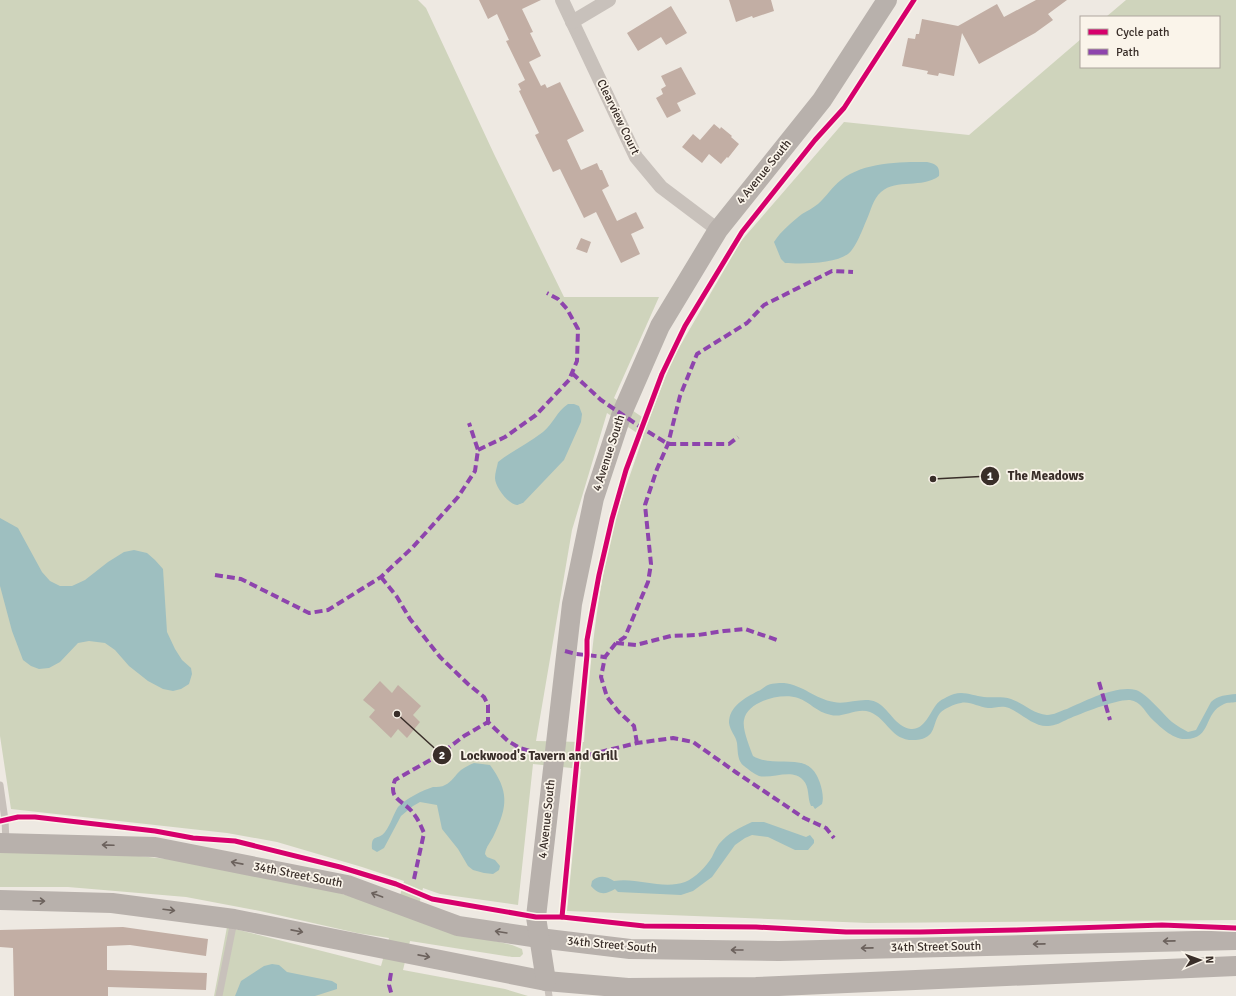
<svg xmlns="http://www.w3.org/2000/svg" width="1236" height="996" viewBox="0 0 1236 996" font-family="Signika,sans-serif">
<rect width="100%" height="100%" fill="#eee9e2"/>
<path fill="#cfd4bc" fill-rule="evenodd" d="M 0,0 L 418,0 L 426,8 L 494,154 L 564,297 L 659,297 L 614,398 L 648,421 L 673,358 L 741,241 L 844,122 L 969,135 L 1081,39 L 1081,67 L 1219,67 L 1219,17 L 1106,17 L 1126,0 L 1236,0 L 1236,920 L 868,923 L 567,911 L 581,769 L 533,764 L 518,905 L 440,894 L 423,888 L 416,918 L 452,931 L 512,945 L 522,949 L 523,954 L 520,957 L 512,957 L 410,941 L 403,970 L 505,989 L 528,996 L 214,996 L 227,927 L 381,966 L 389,938 L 357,933 L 260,911 L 186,897 L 68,887 L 0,887 L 0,851 L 130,855 L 204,863 L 309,884 L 396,910 L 404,881 L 362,867 L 277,842 L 227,833 L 11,809 L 0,736 ZM 607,413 L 643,437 C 634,465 623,493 615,521 C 596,593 590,668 584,742 L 536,741 L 572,530 Z"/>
<g fill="#9ebfc0">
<path d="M 927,162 C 937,164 940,167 939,176 C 922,189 897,178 881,192 C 873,199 871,210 867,219 C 863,228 856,248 848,254 C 834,264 802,264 785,263 L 781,259 L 774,242 C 781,231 792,222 802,214 C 807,211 813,208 818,204 C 826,197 832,187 841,180 C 864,162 899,162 927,162 Z"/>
<path d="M 568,404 L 574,404 L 579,406 L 582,414 L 581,422 L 564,460 L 523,503 C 522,503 518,505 517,505 C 508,504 495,487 495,478 C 495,473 497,467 498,462 C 512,451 529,443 543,432 C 553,424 557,411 568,404 Z"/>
<polygon points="0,518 18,528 42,572 50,581 60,586 72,586 85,580 108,562 124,552 134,550 147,553 155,560 163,569 167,632 175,649 182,660 191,668 192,674 189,684 181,689 173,691 163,689 148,681 129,666 115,650 105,643 89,641 78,643 60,662 49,668 39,669 31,666 23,660 12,631 0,586"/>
<path d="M 784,683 C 803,685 815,699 834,702 C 847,705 864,696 876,702 C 889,708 895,727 911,729 C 924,730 930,713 936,705 C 939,700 949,696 954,694 C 965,691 973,696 984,697 C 992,698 1002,696 1011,699 C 1023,703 1033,714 1047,715 C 1054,715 1060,711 1067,709 C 1085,701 1116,685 1136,690 C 1146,693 1164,715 1172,722 C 1177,726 1183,729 1188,732 L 1196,730 L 1211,702 C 1218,695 1227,695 1236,694 L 1236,702 C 1232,703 1227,702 1224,704 C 1203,713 1212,739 1186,739 C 1173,740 1159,726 1150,717 C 1144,710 1141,702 1130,700 C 1117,699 1082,713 1068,719 C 1062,722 1055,726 1048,726 C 1034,727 1021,713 1009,708 C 1002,705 995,708 988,708 C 978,707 970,701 961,703 C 954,704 946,708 941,712 C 931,723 938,738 916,740 C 891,742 888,719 870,712 C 857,707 844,718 831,715 C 816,712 810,702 798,698 C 782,692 747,701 744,720 C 742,729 750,748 753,756 C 777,770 809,748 820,783 C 822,789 824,798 822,804 L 815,809 L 813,806 L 811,806 C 807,798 810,787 803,780 C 793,768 772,779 759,776 C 754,774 748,769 744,766 C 737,761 738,751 737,743 C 736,736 730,731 729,723 C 729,706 745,698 758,691 C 761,690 763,688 766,686 C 771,683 778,683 784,683 Z"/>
<path d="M 474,763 L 490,765 C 509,791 508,806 494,835 C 491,842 486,846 485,854 L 487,857 L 495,860 L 500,866 L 499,870 L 493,874 L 484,873 L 473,870 L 468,866 L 458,849 L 442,829 L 437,805 L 420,802 L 413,806 L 401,816 L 384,848 L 377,852 L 372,849 C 371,833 378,841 385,832 C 391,824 393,815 398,807 C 405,799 423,790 433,787 C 437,787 442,787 445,785 C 452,782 455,775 461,770 C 465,767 469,765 474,763 Z"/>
<path d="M 752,822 L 764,822 L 806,837 L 810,835 L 814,840 L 814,843 L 808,850 L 795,850 L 768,837 L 752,835 L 745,838 L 735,845 L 712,877 L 693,891 L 681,895 L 618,892 L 615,889 C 605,895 599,895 591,886 L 592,881 C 599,875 606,876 614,881 C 637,877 662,890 685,882 C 695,878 706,867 712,857 C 714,853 716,848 719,844 C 728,833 739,828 752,822 Z"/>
<polygon points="272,964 279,965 287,972 332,981 337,984 337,989 315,996 235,996 241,981 264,966"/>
</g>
<g fill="#c2aea4">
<polygon points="479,0 541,0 522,9 533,32 530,33 541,56 529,62 541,86 545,84 547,88 560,82 584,131 567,140 581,170 597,163 600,170 602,170 609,186 602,190 617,221 636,212 644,228 631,234 640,254 621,263 596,212 584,218 560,169 553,172 535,135 539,133 519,91 521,90 518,84 525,80 506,41 509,40 497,14 488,19"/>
<polygon points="729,0 771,0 774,11 753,18 752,16 736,22"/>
<polygon points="1036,0 1067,0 1048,14 1053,20 1035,33 979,64 962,33 954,76 939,73 938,76 927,74 928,71 902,66 908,38 915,39 916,34 919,34 922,19 958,26 997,4 1004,17"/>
<polygon points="671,6 687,33 666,45 661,37 638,51 627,33"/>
<polygon points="681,67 696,94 677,103 681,111 667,118 656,98 663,94 661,89 666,86 661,76"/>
<polygon points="714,124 720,129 721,127 732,136 731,137 739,144 728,158 727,157 721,164 709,154 702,163 682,147 693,134 700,140"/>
<polygon points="581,238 591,242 587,253 576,249"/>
<polygon points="380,681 392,693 398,685 421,706 413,715 420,722 407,738 398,729 391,738 369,717 375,710 363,700"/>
<polygon points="123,927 208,939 206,956 130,945 107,946 107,970 207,973 206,990 108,987 108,996 14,996 13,948 0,947 0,930"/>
</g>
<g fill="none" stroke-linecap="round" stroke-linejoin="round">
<g stroke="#c8c1bb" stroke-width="7">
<polyline points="0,785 5,820 6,842"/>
<polyline points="547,983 549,996"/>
<polyline points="219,996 234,921"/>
</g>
<g stroke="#c8c1bb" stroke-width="14">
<polyline points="562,0 636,157 661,187 718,230"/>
<polyline points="572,22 609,0"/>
</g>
<g stroke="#b8b1ac" stroke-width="20">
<polyline points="0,843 155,847 347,885 458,926 539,938 630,949 779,951 1236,940"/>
<polyline points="0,900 112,903 234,919 546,981 628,988 756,987 1236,966"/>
<polyline points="546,981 536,917 572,604 594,498 622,413 660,326 718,230 822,100 887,0"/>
</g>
<g stroke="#8e44ad" stroke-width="4" stroke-dasharray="8 4" stroke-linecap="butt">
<polyline points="572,373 601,400 642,428 668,444 729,444 738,437"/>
<polyline points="478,450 505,437 536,415 569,380 577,361 578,329 567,309 558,299 547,293"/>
<polyline points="215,575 241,579 309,613 328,610 381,577 413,547 458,497 475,471 478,450 469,423"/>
<polyline points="381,577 397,597 410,619 440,657 468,684 484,697 488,705 488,722"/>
<polyline points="616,643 636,645 671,636 698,635 724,631 745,629 780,641"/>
<polyline points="565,651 576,654 605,657"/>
<polyline points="1099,682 1110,720"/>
<polyline points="637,743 634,726 618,711 607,697 601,677 605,657 616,643 625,637 648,582 651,564 645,505 657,469 668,444 680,396 697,354 747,323 764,305 832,271 853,272"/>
<polyline points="588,755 637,743 673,738 693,742 737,773 804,818 826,828 834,838"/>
<path d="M 414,879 L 424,833 C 421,826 418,819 413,813 C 405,801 387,800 395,780 L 439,755 L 464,736 L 488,722 L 508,741 L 520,748 L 533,752"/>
<polyline points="391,973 389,985 392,996"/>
</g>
<defs>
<g id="cycleway">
<polyline points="0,821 18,817 35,817 155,831 193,838 235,841 340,867 396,884 432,899 536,917 562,917 644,926 756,927 846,932 920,932 1015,930 1162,925 1236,928"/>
<polyline points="562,917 587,655 587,640 599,575 612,519 626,470 662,374 685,326 742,232 815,140 844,108 914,0"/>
</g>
</defs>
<use href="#cycleway" stroke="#faf4ea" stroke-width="8"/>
<use href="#cycleway" stroke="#d6006c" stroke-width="5"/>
</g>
<defs><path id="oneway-shaft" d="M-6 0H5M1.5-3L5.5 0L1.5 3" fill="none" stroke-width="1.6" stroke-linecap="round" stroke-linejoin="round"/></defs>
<g stroke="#6c625d">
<use href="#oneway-shaft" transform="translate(108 845) rotate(-178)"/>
<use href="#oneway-shaft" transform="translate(237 863) rotate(-169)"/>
<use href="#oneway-shaft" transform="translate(377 895) rotate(-160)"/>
<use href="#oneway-shaft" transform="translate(39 901) rotate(2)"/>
<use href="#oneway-shaft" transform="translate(169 910) rotate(7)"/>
<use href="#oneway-shaft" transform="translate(297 931) rotate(11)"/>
<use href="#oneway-shaft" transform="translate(501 932) rotate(-171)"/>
<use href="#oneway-shaft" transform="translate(1169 941) rotate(179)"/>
<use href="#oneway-shaft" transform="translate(1039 944) rotate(179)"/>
<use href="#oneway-shaft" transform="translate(867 948) rotate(179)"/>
<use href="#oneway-shaft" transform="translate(737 950) rotate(-180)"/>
<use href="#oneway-shaft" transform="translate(424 956) rotate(11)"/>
</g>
<g text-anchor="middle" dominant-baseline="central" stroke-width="3.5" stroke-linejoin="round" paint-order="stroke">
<g font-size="12" fill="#392e29" stroke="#faf4ea">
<text transform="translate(618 117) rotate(64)">Clearview Court</text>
<text transform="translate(764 172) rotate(-51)">4 Avenue South</text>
<text transform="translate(609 453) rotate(-72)">4 Avenue South</text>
<text transform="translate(547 819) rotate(-84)">4 Avenue South</text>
<text transform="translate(298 875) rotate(11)">34th Street South</text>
<text transform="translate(612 945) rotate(5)">34th Street South</text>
<text transform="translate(936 947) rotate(-1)">34th Street South</text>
</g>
</g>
<path fill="none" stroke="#392e29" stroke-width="1.5" d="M933 479L990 476M397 714L442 755"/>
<g fill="#392e29" stroke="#faf4ea" stroke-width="1.5">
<circle cx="933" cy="479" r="4"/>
<circle cx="397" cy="714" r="4"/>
<circle cx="990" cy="476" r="10"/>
<circle cx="442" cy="755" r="10"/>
</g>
<g font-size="12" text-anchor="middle" font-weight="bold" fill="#fff">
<text x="990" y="480">1</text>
<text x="442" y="759">2</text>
</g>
<g font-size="13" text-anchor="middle" font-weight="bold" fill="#392e29" stroke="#faf4ea" stroke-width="3.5" stroke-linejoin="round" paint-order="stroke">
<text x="1046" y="480">The Meadows</text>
<text x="539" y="760">Lockwood's Tavern and Grill</text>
</g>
<rect x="1080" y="16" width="140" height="52" fill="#faf4ea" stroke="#ada59d"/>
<rect x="1088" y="29" width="20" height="6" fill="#d6006c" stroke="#ada59d"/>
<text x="1116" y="36" font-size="12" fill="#392e29">Cycle path</text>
<rect x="1088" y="49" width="20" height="6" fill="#8e44ad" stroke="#ada59d"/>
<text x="1116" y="56" font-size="12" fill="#392e29">Path</text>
<g transform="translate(1200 960) rotate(88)" stroke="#faf4ea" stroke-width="3" paint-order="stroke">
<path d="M0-3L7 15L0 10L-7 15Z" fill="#392e29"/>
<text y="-6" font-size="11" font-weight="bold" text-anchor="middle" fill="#392e29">N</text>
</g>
</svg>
